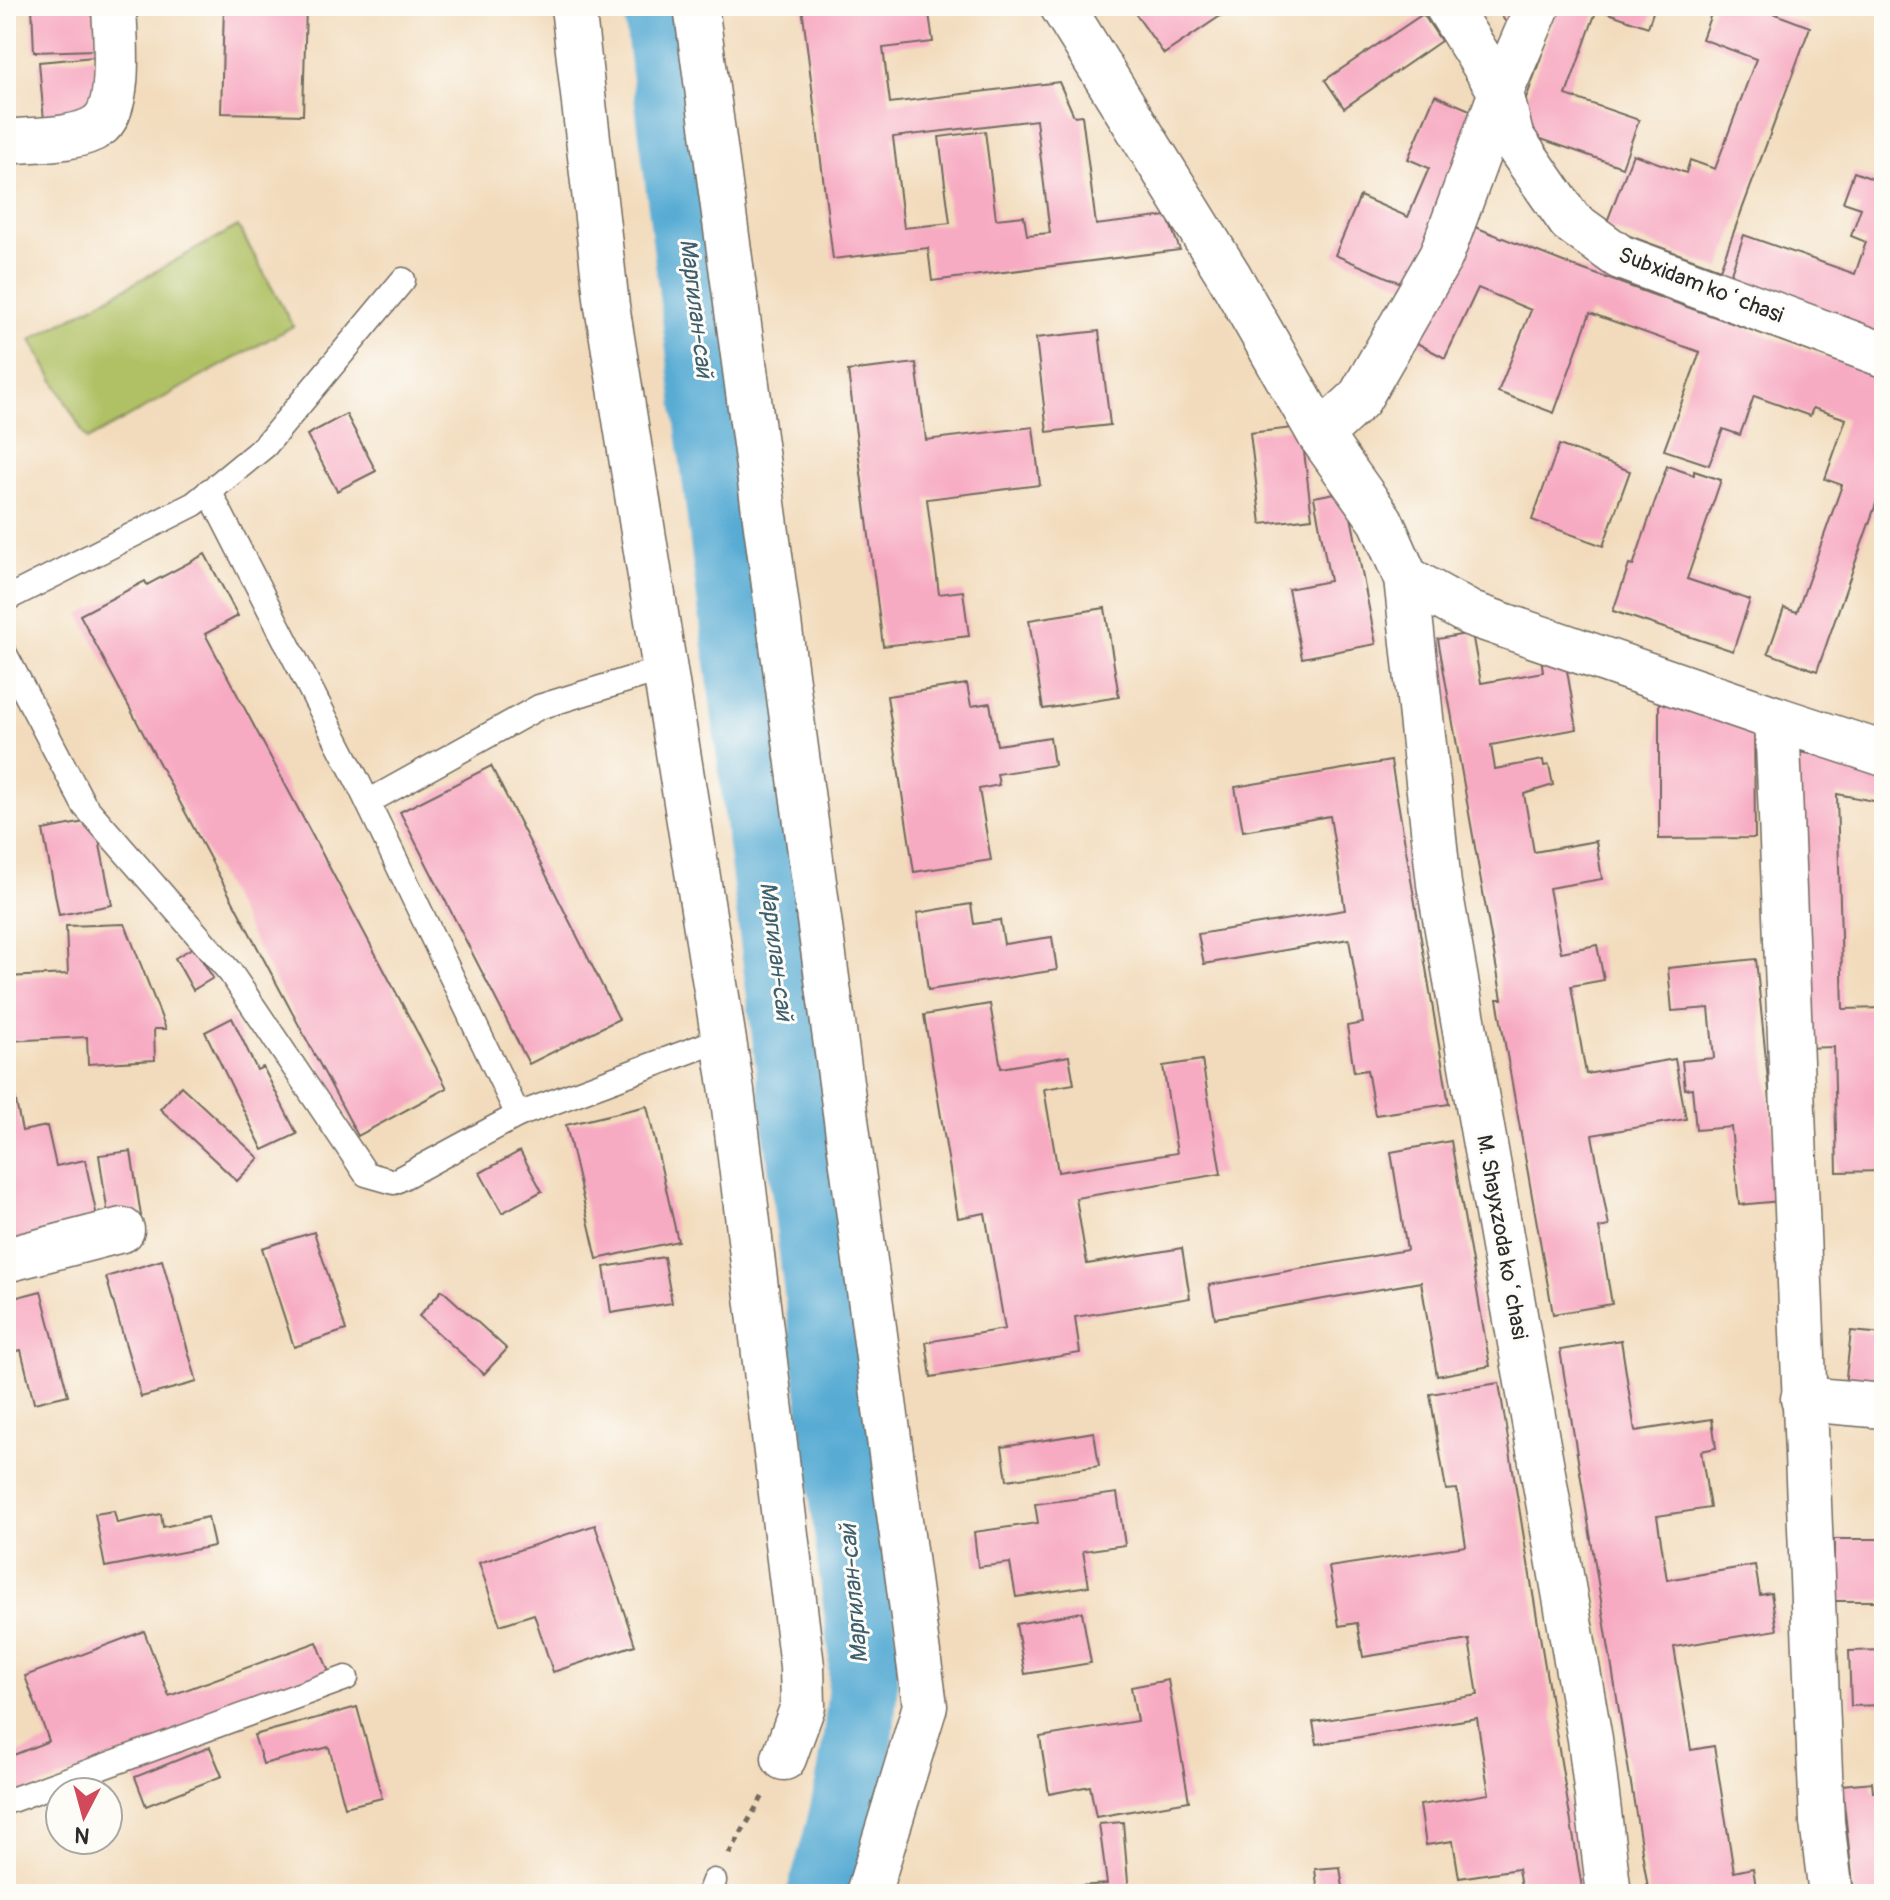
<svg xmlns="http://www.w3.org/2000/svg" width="1890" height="1900" viewBox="0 0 1890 1900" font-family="Pangolin,sans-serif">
<rect width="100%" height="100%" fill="#fdfcf7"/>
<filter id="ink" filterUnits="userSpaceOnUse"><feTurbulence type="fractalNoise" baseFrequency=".0125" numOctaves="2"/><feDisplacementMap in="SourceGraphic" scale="16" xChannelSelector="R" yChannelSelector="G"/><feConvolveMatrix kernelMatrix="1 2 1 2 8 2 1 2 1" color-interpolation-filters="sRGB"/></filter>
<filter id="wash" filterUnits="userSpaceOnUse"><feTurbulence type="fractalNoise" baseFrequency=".006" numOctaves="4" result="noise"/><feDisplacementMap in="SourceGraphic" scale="32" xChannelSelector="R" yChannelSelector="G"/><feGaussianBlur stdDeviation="1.8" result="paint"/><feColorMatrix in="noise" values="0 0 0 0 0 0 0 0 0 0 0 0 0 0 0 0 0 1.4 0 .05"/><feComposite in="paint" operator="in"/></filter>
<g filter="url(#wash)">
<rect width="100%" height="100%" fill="#f2dbbc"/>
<polygon fill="#b0c165" stroke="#6e7648" stroke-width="2" points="238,226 293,326 87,440 31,340"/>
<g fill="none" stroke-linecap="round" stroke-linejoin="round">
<path stroke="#58acd4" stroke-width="70" d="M 658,6 L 864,1652 C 862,1742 849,1808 822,1894"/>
</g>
<g id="blocks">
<g fill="#f7abc2" fill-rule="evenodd">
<polygon points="32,6 94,6 96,50 34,52"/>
<polygon points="224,6 306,6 303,115 221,113"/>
<path d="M 802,6 L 928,6 L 933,42 L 883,48 L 890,103 L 1059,82 L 1074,116 L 1082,115 L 1096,225 L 1167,216 L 1180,250 L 932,281 L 928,248 L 833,259 ZM 1036,120 L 1050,233 L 1027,235 L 1024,216 L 996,219 L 985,131 L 939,137 L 950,223 L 904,228 L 893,137 Z"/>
<polygon points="1130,6 1235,6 1164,54"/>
<polygon points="1495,6 1513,6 1507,24"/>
<polygon points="1559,6 1655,6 1648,27 1597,9 1566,95 1639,120 1622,167 1515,130"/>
<polygon points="1714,6 1729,6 1738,9 1739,6 1754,6 1810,27 1720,269 1605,227 1633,154 1686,173 1690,160 1715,169 1756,59 1702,39"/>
<polygon points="1423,14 1441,41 1344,108 1325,80"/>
<polygon points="94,57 99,116 44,121 39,62"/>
<polygon points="1435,95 1486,117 1412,288 1335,255 1360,196 1408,217 1429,168 1408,159"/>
<polygon points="1854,172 1884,183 1884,351 1724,293 1744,235 1855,274 1866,242 1851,236 1861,208 1843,202"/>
<polygon points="1470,225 1576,267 1884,378 1884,481 1817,671 1768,653 1784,608 1797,612 1842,485 1825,479 1846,419 1813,408 1810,416 1754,396 1740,435 1723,429 1709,465 1664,450 1700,352 1590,313 1554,413 1498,392 1531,310 1478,288 1445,358 1413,341"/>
<polygon points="1099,331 1110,425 1047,432 1036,338"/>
<polygon points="916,363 926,440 1033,427 1040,485 927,499 939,594 963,591 969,636 883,646 848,371"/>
<polygon points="346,414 376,471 337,491 307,435"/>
<polygon points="1301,427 1312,518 1261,524 1250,433"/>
<polygon points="1559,445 1630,471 1603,546 1532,520"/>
<polygon points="1667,466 1694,475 1694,471 1721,480 1687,579 1750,600 1733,651 1613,611 1629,565 1633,566"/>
<polygon points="1346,491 1376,644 1302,658 1288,589 1330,581 1314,497"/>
<polygon points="205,554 238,616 205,634 447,1088 358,1136 80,615 145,581 147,585"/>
<polygon points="1105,608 1119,697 1043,709 1029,620"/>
<polygon points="1472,633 1481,683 1543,672 1541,657 1564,653 1577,729 1491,745 1495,769 1543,760 1544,766 1549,765 1553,785 1524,794 1534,852 1596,841 1602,879 1549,888 1561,952 1597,945 1604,980 1571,986 1586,1074 1675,1059 1686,1119 1592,1135 1609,1226 1599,1228 1612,1304 1553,1314 1497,999 1502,999 1438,639"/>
<polygon points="967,684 971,706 990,703 997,745 1050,737 1054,765 997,774 999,785 979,789 991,860 914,872 887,696"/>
<polygon points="1659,685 1754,713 1755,838 1659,839"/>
<polygon points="1792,751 1884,765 1884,803 1837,794 1837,796 1843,1009 1884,1008 1884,1171 1837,1172 1834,1047 1801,1048"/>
<polygon points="1391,761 1449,1104 1375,1115 1367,1070 1354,1072 1347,1026 1363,1023 1349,939 1204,964 1198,934 1345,910 1330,816 1243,831 1235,787"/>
<polygon points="491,766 619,1019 529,1064 400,812"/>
<polygon points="95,820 112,905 59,915 43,830"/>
<polygon points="971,904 974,924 1000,920 1004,944 1052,937 1057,970 928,990 917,913"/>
<polygon points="125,924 166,1029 154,1029 155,1060 88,1064 87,1037 6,1041 6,977 68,974 66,926"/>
<polygon points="194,947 213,978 193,990 175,958"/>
<polygon points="1756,959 1780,1201 1739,1205 1731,1127 1696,1130 1692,1088 1685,1089 1682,1061 1714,1058 1709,1008 1672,1011 1668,968"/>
<polygon points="990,1004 1001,1068 1069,1056 1074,1084 1044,1089 1058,1172 1177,1153 1163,1066 1202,1060 1221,1174 1076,1198 1087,1264 1182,1248 1190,1298 1075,1317 1080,1353 931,1377 926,1342 1005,1329 985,1213 958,1218 924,1015"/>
<polygon points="232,1018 257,1070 263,1067 297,1134 263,1150 205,1032"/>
<polygon points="181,1086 259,1158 237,1181 160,1109"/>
<polygon points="14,1092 22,1131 47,1126 56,1166 85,1160 100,1231 6,1251 6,1094"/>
<polygon points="647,1106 678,1241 597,1259 566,1125"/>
<polygon points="1451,1141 1490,1366 1437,1376 1421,1282 1215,1318 1209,1285 1407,1250 1391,1152"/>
<polygon points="131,1151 141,1216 109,1221 99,1155"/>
<polygon points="520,1151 542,1191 502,1213 480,1173"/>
<polygon points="314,1232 346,1330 294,1347 262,1248"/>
<polygon points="664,1257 672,1303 611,1313 604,1267"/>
<polygon points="162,1260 197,1382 141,1397 106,1277"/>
<polygon points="442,1290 507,1349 484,1374 419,1316"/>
<polygon points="41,1291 68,1395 34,1403 21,1350 6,1354 6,1300"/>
<polygon points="1851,1331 1884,1334 1884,1390 1845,1386"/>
<polygon points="1621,1340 1635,1431 1712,1419 1716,1448 1701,1451 1710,1508 1657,1516 1667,1580 1755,1565 1760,1595 1771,1593 1777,1630 1674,1647 1691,1750 1714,1746 1734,1872 1753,1868 1757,1894 1649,1894 1560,1350"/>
<polygon points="1499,1383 1533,1594 1583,1894 1522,1894 1518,1869 1459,1878 1453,1841 1426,1845 1420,1805 1489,1794 1477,1718 1317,1744 1313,1722 1478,1695 1469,1640 1363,1657 1357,1623 1339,1626 1329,1567 1466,1546 1457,1489 1446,1490 1430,1394"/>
<polygon points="1094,1432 1099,1466 1007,1480 1002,1447"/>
<polygon points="1117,1493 1125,1545 1083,1551 1089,1586 1016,1597 1010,1563 978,1567 974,1532 1038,1523 1035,1504"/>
<polygon points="114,1511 117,1523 161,1514 163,1527 208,1517 214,1546 105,1567 95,1514"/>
<polygon points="595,1525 635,1645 553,1672 534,1614 500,1625 479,1563"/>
<rect x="1834" y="1539" width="50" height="62"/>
<polygon points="1082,1612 1091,1663 1025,1674 1016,1624"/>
<polygon points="144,1631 169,1696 317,1642 331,1677 6,1799 6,1758 49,1741 25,1676"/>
<polygon points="1884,1650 1884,1705 1851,1706 1849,1651"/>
<polygon points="1168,1680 1189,1801 1096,1817 1090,1786 1049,1794 1040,1737 1137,1721 1131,1687"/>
<polygon points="357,1707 382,1798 345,1807 329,1747 263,1764 254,1735"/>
<polygon points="210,1747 222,1776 146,1806 135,1777"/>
<polygon points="1872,1782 1873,1792 1884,1791 1884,1894 1854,1894 1842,1785"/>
<polygon points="1123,1822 1129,1894 1004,1894 1004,1891 1107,1884 1099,1824"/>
<polygon points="1340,1867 1344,1894 1318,1894 1315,1869"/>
</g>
</g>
</g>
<g filter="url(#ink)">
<use href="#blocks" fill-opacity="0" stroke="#71695e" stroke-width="2"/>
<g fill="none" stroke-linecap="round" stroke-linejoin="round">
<defs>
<g id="lane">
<polyline points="209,491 358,782 518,1115"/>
<polyline points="6,599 194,504 265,446 403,280"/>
<polyline points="6,656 84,805 230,972 366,1174 394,1182 518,1115 722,1039"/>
<polyline points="368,802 539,707 666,668"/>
<polyline points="6,1802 346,1678"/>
<polyline points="709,1894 714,1881"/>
</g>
<g id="street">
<polyline points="573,6 607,306 732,1091 802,1666 803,1706 784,1758"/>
<polyline points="696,6 925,1706 868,1894"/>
<polyline points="1062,6 1228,274 1320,435 1381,521 1406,578 1471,614 1777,719 1822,1822 1831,1894"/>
<polyline points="1538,6 1501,92 1511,136 1570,221 1620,257 1884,355"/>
<path d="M 6,142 C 31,139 77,141 98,126 C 123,109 115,35 114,6"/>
<polyline points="1320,435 1359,399 1441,256 1501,92 1447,6"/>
<polyline points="1406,578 1439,884 1590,1739 1609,1894"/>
<polyline points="1777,719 1884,754"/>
<polyline points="6,1260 122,1230"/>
<polyline points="1803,1399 1884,1406"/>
</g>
</defs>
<use href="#lane" stroke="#71695e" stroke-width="27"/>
<use href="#street" stroke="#71695e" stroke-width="47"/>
<polyline stroke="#71695e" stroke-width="5" stroke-dasharray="6 6" stroke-linecap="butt" points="729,1854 764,1794"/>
<use href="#lane" stroke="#fff" stroke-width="24"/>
<use href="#street" stroke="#fff" stroke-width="44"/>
</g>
</g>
<g text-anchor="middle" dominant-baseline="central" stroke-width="6" stroke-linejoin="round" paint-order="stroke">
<g font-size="22" fill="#2b2b2b" stroke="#fdfcf7">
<text transform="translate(1701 285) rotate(21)">Subxidam koʻchasi</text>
<text transform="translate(1502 1237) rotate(80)">M. Shayxzoda koʻchasi</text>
</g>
<g font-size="24" font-style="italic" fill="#3d5f6f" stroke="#fdfcf7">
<text transform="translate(696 308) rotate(83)">Маргилан-сай</text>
<text transform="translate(776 951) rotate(83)">Маргилан-сай</text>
<text transform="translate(854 1594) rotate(-95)">Маргилан-сай</text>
</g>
</g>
<rect width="1890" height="1900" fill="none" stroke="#fdfcf7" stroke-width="32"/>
<g transform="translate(84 1816) rotate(186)"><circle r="38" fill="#fdfcf7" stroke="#a9a8a5" stroke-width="2"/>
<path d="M0-6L14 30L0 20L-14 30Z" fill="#d1495b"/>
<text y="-12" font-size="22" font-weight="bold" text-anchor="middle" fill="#2b2b2b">N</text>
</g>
</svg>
